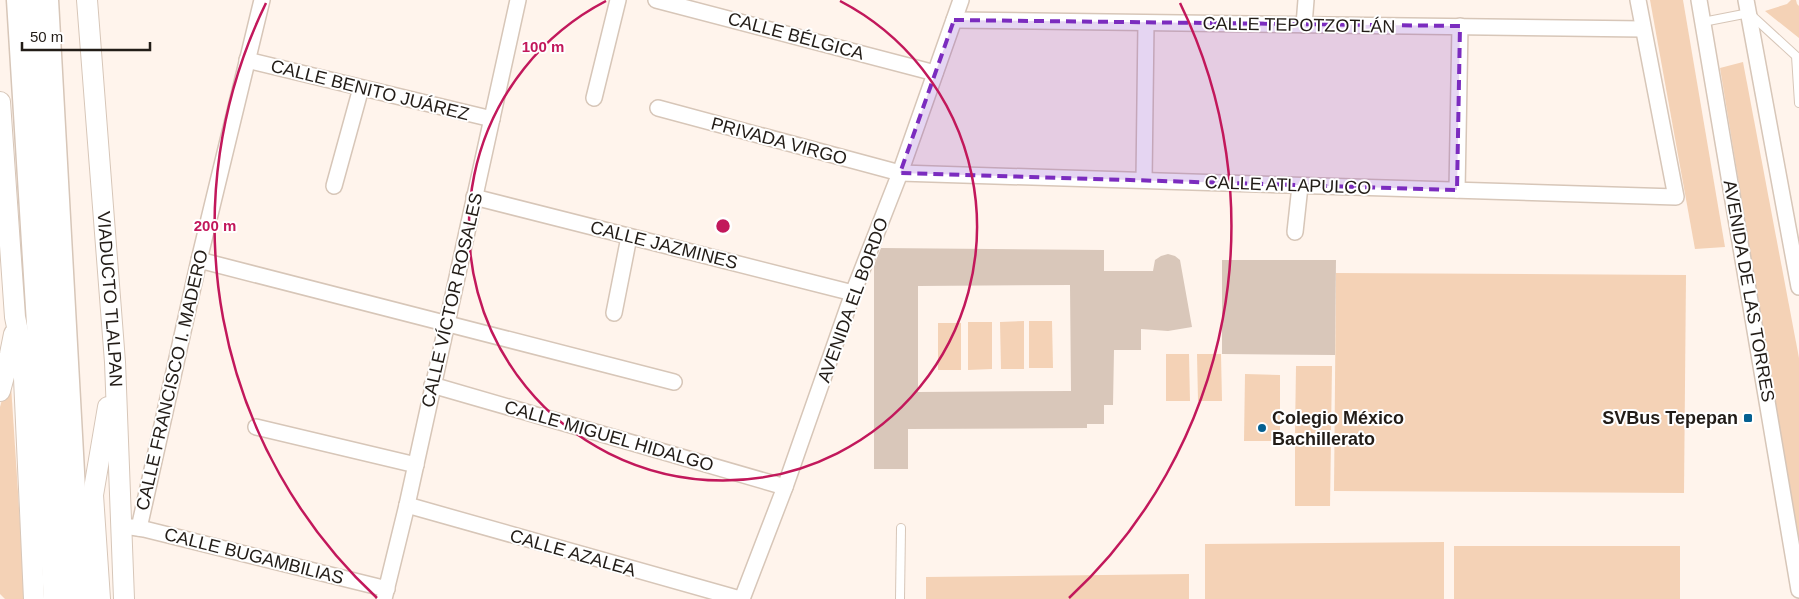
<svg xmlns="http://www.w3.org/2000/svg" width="1799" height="599" viewBox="0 0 1799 599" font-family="Arial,sans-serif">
<rect width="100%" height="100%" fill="#fff4ec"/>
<g fill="#f4d2b6">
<polygon points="1650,0 1683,0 1725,247 1695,249"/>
<polygon points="1791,0 1796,0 1797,4 1799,6 1799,38 1765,11 1787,4"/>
<polygon points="1743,62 1799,358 1799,536 1797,537 1720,68"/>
<polygon points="1336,273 1686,275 1684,493 1334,491"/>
<polygon points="1024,321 1024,369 1001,369 1000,322"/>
<polygon points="1029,321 1052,321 1053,368 1029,368"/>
<polygon points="968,322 992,322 992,369 968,370"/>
<rect x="938" y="323" width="23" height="47"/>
<polygon points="1166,354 1189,354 1190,401 1166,401"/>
<polygon points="1197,354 1221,354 1222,401 1198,401"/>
<polygon points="1296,366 1332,366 1331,433 1295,433"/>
<polygon points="10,370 25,599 5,599 0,594 0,407"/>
<polygon points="1245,374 1280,375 1280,441 1244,441"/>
<polygon points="1295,440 1331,440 1330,506 1295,506"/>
<polygon points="1444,542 1444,599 1205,599 1205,544"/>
<rect x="1454" y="546" width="226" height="53"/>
<polygon points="1189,574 1189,599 926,599 926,577"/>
</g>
<g fill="#d9c7ba" fill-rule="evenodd">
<path d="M 881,248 L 1104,250 L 1104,271 L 1153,271 L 1155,260 L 1161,256 L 1168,254 L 1175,256 L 1180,260 L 1192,327 L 1168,331 L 1141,329 L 1141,350 L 1114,350 L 1113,405 L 1104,405 L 1104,424 L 1087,424 L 1087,428 L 908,429 L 908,469 L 874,469 L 874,265 ZM 1070,285 L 1071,391 L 918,392 L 918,286 Z"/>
<polygon points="1222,260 1336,260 1335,355 1222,354"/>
</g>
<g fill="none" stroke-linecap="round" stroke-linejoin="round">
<defs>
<g id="service">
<polyline points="1703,22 1749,13 1796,56 1799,103"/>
<polyline points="900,599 901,528"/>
</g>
<g id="minor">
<polyline points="656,0 935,73"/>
<polyline points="1699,0 1799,590"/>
<polyline points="1746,0 1799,287"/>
<polyline points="954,20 1643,29"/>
<polyline points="1304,25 1306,0"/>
<polyline points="247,60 492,119"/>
<polyline points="594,98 618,0"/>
<polyline points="658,108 900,173 1676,197 1638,0"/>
<polyline points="1144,180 1146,23"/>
<polyline points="334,186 361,88"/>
<polyline points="1457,190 1460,26"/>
<polyline points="474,197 853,293"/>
<polyline points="1295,232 1300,186"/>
<polyline points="199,260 674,382"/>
<polyline points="614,313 629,237"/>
<polyline points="432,385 785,487"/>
<polyline points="256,427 416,465"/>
<polyline points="407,505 740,599"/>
<polyline points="131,527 144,529 387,589"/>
<polyline points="139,528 199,260 262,0"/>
<polyline points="384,599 407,505 518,0"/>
<polyline points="742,599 785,487 853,293 900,173 961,0"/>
</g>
<g id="secondary">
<path id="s1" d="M 87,0 L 115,362 L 124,599"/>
<polyline points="0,102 15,317 23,356 34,599"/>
<polyline points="0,391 10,354 14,334"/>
<polyline points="100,599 93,495 108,407"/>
</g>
<g id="motorway">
<polyline points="20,0 57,599"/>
<polyline points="45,0 78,599"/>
</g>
</defs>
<use href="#service" stroke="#d7c6b8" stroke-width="10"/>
<use href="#minor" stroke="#d7c6b8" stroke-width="18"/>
<use href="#secondary" stroke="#d7c6b8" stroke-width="22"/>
<use href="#motorway" stroke="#d7c6b8" stroke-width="29"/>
<use href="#service" stroke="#fff" stroke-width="8"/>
<use href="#minor" stroke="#fff" stroke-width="15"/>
<use href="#secondary" stroke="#fff" stroke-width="20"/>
<use href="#motorway" stroke="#fff" stroke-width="26"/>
</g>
<path fill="#7b2cbf" fill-opacity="0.2" stroke="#7b2cbf" stroke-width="4" stroke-dasharray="10 6" stroke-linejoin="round" d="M 954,20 L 1460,26 L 1457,190 L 900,173 Z"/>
<g fill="none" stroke="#c2185b" stroke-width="2.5">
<path d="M840 1A254 254 0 1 1 606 1"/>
<path d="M377 598A508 508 0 0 1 266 3M1180 3A508 508 0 0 1 1069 598"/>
</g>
<g fill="#056091" stroke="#fff" stroke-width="2">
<rect x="1743" y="413" width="10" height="10" rx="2.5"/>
<circle cx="1262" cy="428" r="5"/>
</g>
<g text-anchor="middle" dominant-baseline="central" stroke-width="4" stroke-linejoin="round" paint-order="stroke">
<g font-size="18" fill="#221c17" stroke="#fff">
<text transform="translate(1299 25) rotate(1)">CALLE TEPOTZOTLÁN</text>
<text transform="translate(796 36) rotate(15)">CALLE BÉLGICA</text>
<text transform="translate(370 90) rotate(14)">CALLE BENITO JUÁREZ</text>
<text transform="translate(779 141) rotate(15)">PRIVADA VIRGO</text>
<text transform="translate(1288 185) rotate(2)">CALLE ATLAPULCO</text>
<text transform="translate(664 245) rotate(14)">CALLE JAZMINES</text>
<text transform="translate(1749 291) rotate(80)">AVENIDA DE LAS TORRES</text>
<text stroke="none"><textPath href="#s1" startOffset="300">VIADUCTO TLALPAN</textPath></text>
<text transform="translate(452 300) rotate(-77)">CALLE VÍCTOR ROSALES</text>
<text transform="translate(853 300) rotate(-70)">AVENIDA EL BORDO</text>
<text transform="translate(172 380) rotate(-77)">CALLE FRANCISCO I. MADERO</text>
<text transform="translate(609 436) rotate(16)">CALLE MIGUEL HIDALGO</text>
<text transform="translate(573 553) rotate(16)">CALLE AZALEA</text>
<text transform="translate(254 556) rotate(14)">CALLE BUGAMBILIAS</text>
</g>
<g font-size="18" font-weight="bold" fill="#221c17" stroke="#fff" text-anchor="start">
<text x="1272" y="418">Colegio México<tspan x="1272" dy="21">Bachillerato</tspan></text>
<text x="1738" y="418" text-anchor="end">SVBus Tepepan</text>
</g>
</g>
<circle cx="723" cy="226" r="8" fill="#c2185b" stroke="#fff" stroke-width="2.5"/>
<g font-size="15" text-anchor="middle" font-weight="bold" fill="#c2185b" stroke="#fff" stroke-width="4" stroke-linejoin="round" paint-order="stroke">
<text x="543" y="52">100 m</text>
<text x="215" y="231">200 m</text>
</g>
<path d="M22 42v8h128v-8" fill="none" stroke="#221c17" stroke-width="2.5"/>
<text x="30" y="42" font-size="15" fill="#221c17" stroke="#ffffff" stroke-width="4" paint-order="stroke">50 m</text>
</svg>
